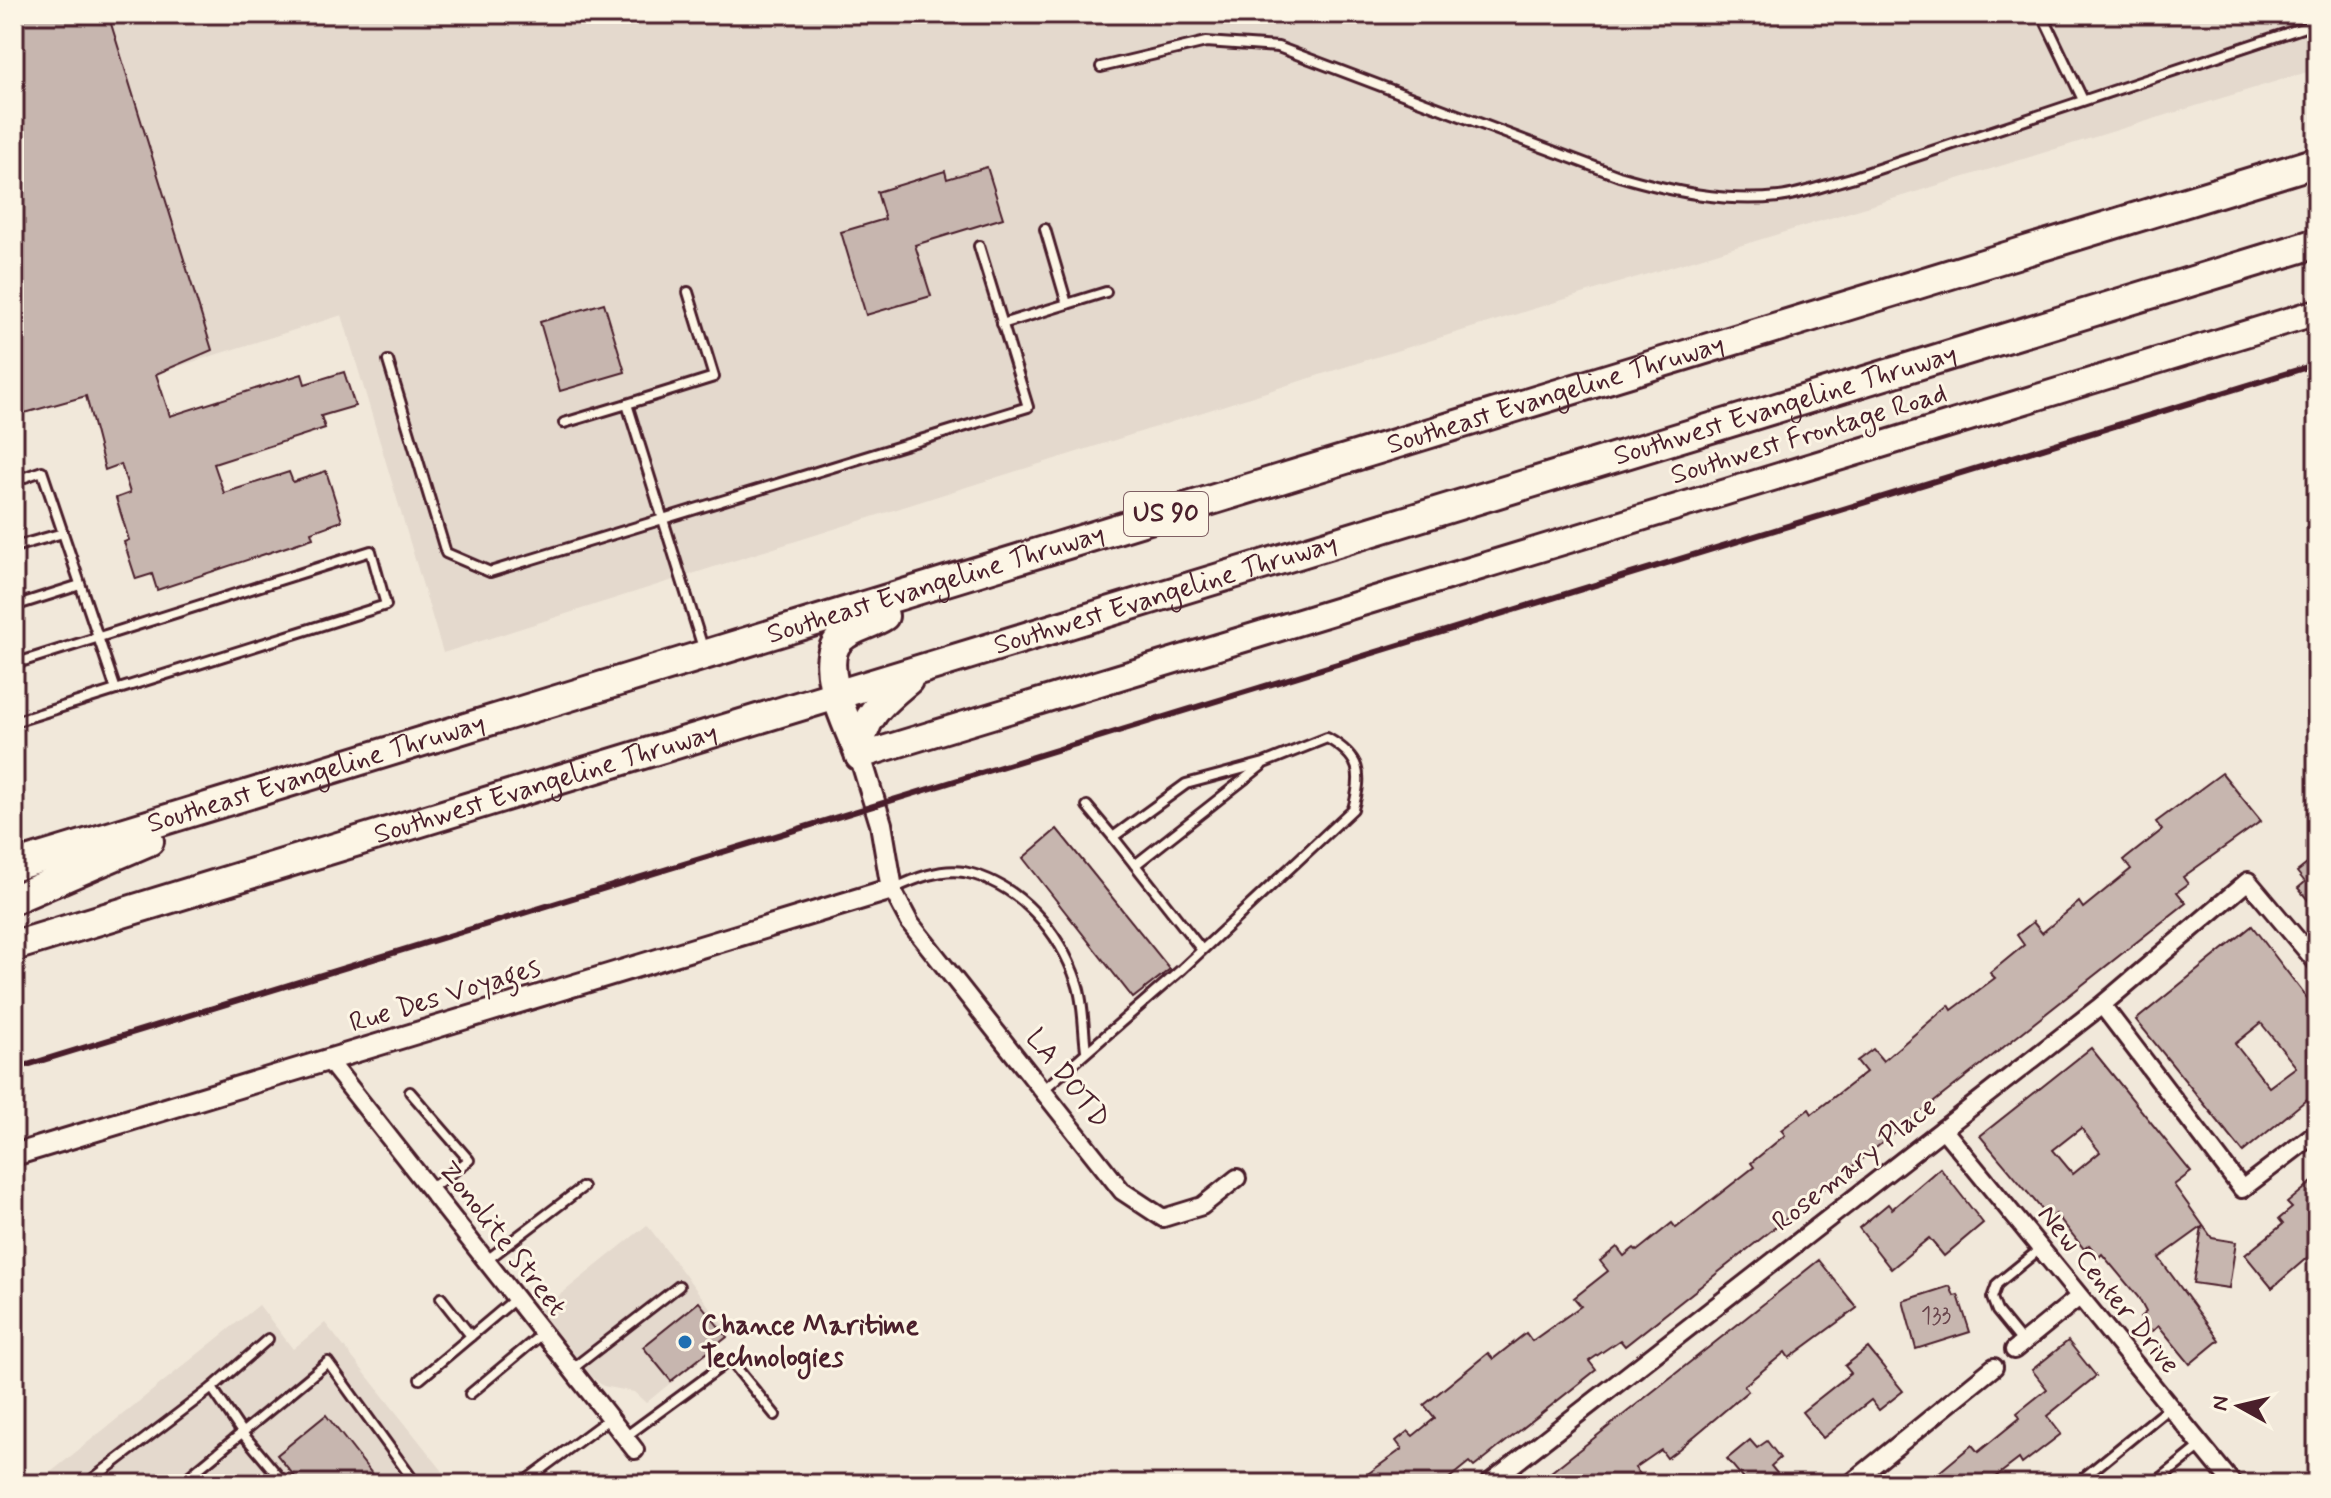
<svg xmlns="http://www.w3.org/2000/svg" width="2331" height="1498" viewBox="0 0 2331 1498" font-family="Mynerve,sans-serif">
<rect width="100%" height="100%" fill="#f1e8da"/>
<filter id="ink" filterUnits="userSpaceOnUse"><feTurbulence type="fractalNoise" baseFrequency=".0125" numOctaves="2"/><feDisplacementMap in="SourceGraphic" scale="16" xChannelSelector="R" yChannelSelector="G"/><feConvolveMatrix kernelMatrix="1 2 1 2 8 2 1 2 1" color-interpolation-filters="sRGB"/></filter>
<g filter="url(#ink)">
<g fill="#e4d9cd">
<polygon points="14,14 2317,14 2317,69 1370,359 443,653 342,315 14,418"/>
<polygon points="647,1225 730,1334 646,1403 634,1392 603,1386 593,1378 540,1311"/>
<polygon points="259,1305 293,1349 325,1323 453,1484 45,1484 41,1480"/>
</g>
<g fill="#c7b6af" stroke="#4a1f2b" stroke-width="2" fill-rule="evenodd">
<polygon points="14,14 108,14 212,350 156,374 170,416 302,374 305,384 344,372 355,406 321,416 325,428 214,464 224,493 289,472 293,482 326,471 342,521 311,532 313,538 157,590 152,574 136,579 124,542 129,540 116,498 130,493 121,464 105,470 86,396 14,416"/>
<polygon points="987,167 1003,218 915,245 931,296 866,315 841,232 885,219 877,192 945,171 947,179"/>
<polygon points="604,303 625,372 560,391 540,322"/>
<polygon points="2222,773 2261,821 2183,877 2188,884 2177,892 2186,903 1625,1346 1620,1340 1589,1361 1596,1370 1474,1467 1469,1462 1442,1484 1354,1484 1402,1449 1396,1441 1408,1431 1413,1436 1435,1418 1424,1405 1488,1353 1493,1359 1526,1333 1532,1341 1581,1306 1574,1298 1608,1271 1600,1261 1617,1247 1624,1256 1634,1248 1637,1251 1672,1223 1676,1228 1754,1167 1751,1163 1785,1135 1781,1130 1809,1109 1812,1114 1866,1072 1857,1061 1873,1049 1883,1061 1949,1005 1952,1010 1995,978 1990,973 2024,945 2017,935 2033,922 2042,933 2079,902 2083,908 2131,869 2124,860 2162,830 2156,822"/>
<polygon points="1057,829 1170,969 1133,998 1023,858"/>
<polygon points="2317,856 2317,911 2298,888 2305,882 2297,872"/>
<path d="M 2252,926 L 2317,1011 L 2317,1091 L 2243,1152 L 2136,1020 ZM 2261,1023 L 2296,1067 L 2269,1087 L 2235,1044 Z"/>
<path d="M 2091,1048 L 2191,1172 L 2174,1185 L 2212,1238 L 2236,1242 L 2229,1288 L 2193,1283 L 2202,1227 L 2159,1258 L 2219,1340 L 2190,1364 L 2159,1326 L 2152,1331 L 2140,1317 L 2146,1312 L 2138,1297 L 2102,1254 L 2099,1257 L 2089,1245 L 2084,1249 L 2056,1214 L 2050,1219 L 1980,1136 ZM 2081,1128 L 2100,1152 L 2073,1174 L 2053,1150 Z"/>
<polygon points="1940,1168 1983,1223 1944,1256 1929,1238 1891,1269 1859,1228 1888,1204 1892,1209"/>
<polygon points="2317,1178 2317,1249 2272,1288 2245,1255 2283,1224 2279,1219 2292,1208 2287,1203"/>
<polygon points="1819,1260 1857,1308 1789,1358 1785,1352 1744,1386 1748,1391 1679,1449 1667,1458 1661,1450 1635,1468 1648,1484 1536,1484"/>
<polygon points="1950,1286 1954,1296 1958,1295 1970,1332 1916,1349 1903,1301"/>
<polygon points="699,1302 727,1337 671,1381 643,1347"/>
<polygon points="2068,1341 2096,1376 2047,1416 2061,1434 2022,1464 2019,1459 1986,1484 1946,1484 1937,1474 1972,1445 1978,1452 2020,1418 2017,1413 2047,1389 2032,1370"/>
<polygon points="1868,1348 1903,1391 1879,1410 1871,1400 1823,1438 1802,1412 1851,1373 1845,1366"/>
<polygon points="326,1415 380,1484 301,1484 277,1455"/>
<polygon points="1750,1440 1757,1448 1767,1441 1780,1458 1771,1466 1786,1484 1748,1484 1727,1459"/>
</g>
<g fill="none" stroke-linecap="round" stroke-linejoin="round">
<defs>
<g id="service">
<polyline points="2042,14 2083,100"/>
<path d="M 1101,67 L 1206,42 L 1278,47 L 1619,176 C 1671,191 1723,203 1779,197 C 1803,194 1828,184 1851,178 L 2317,23"/>
<polyline points="1045,229 1067,304"/>
<polyline points="1002,324 1106,292"/>
<polyline points="388,361 446,553 490,572 1028,407 979,246"/>
<polyline points="627,404 714,377 688,292"/>
<polyline points="564,423 627,404 704,651"/>
<polyline points="14,481 42,471 116,690"/>
<polyline points="14,547 63,533"/>
<polyline points="14,606 80,585"/>
<polyline points="14,664 371,551 386,605 14,722"/>
<polyline points="1087,806 1113,837"/>
<polyline points="1135,865 1261,766"/>
<path d="M 893,889 C 914,879 940,868 964,872 C 1019,883 1060,932 1077,983 C 1084,1003 1083,1029 1086,1050"/>
<path d="M 1042,1091 L 1182,969 L 1353,809 C 1363,773 1361,757 1327,738 L 1264,763 L 1186,784 L 1113,837 L 1202,950"/>
<polyline points="410,1092 469,1160 430,1189"/>
<polyline points="487,1260 583,1187"/>
<polyline points="441,1298 471,1336"/>
<polyline points="268,1339 212,1388 243,1434 285,1484"/>
<polyline points="2023,1343 1997,1311 1992,1298 1997,1284 2040,1249"/>
<polyline points="572,1369 679,1286"/>
<polyline points="420,1379 515,1299"/>
<polyline points="470,1394 543,1333"/>
<polyline points="625,1437 730,1360 775,1415"/>
<polyline points="86,1484 212,1388"/>
<polyline points="180,1484 328,1362 416,1484"/>
<polyline points="521,1484 610,1418"/>
<polyline points="2076,1484 2170,1407"/>
<polyline points="2154,1484 2201,1446"/>
</g>
<g id="minor">
<polyline points="892,889 910,923 1122,1191 1163,1218 1202,1206 1237,1178"/>
<polyline points="2102,1005 2242,1189 2317,1132"/>
<polyline points="329,1061 635,1450"/>
<polyline points="1943,1129 2233,1484"/>
<polyline points="2014,1350 2079,1297"/>
<polyline points="1488,1484 2102,1005 2248,881 2317,963"/>
<polyline points="1850,1484 1994,1367"/>
</g>
<polyline id="tertiary" points="14,1155 892,889 881,824 860,756"/>
<polyline id="secondary" points="860,756 2317,312"/>
<g id="trunk">
<path d="M 860,756 C 850,728 815,664 840,639 C 852,627 870,625 884,616"/>
<path d="M 860,756 C 859,720 882,701 908,680"/>
<path id="s1" d="M 14,866 L 2317,162"/>
<polyline points="14,899 149,841"/>
<path id="s2" d="M 14,946 L 2317,243"/>
</g>
</defs>
<use href="#service" stroke="#4a1f2b" stroke-width="14"/>
<use href="#minor" stroke="#4a1f2b" stroke-width="22"/>
<use href="#tertiary" stroke="#4a1f2b" stroke-width="26"/>
<use href="#secondary" stroke="#4a1f2b" stroke-width="30"/>
<use href="#trunk" stroke="#4a1f2b" stroke-width="34"/>
<use href="#service" stroke="#fcf5e5" stroke-width="8"/>
<use href="#minor" stroke="#fcf5e5" stroke-width="16"/>
<use href="#tertiary" stroke="#fcf5e5" stroke-width="20"/>
<use href="#secondary" stroke="#fcf5e5" stroke-width="24"/>
<use href="#trunk" stroke="#fcf5e5" stroke-width="28"/>
<polyline stroke="#4a1f2b" stroke-width="6" points="14,1069 2317,364"/>
</g>
</g>
<circle fill="#1f6fb2" stroke="#fcf5e5" stroke-width="3" cx="685" cy="1342" r="8"/>
<g text-anchor="middle" dominant-baseline="central" stroke-width="6" stroke-linejoin="round" paint-order="stroke">
<g font-size="24" fill="#69454c">
<text x="1936" y="1316">133</text>
</g>
<rect fill="#fcf5e5" stroke="#7f5f63" stroke-width="2" x="1124" y="492" width="84" height="44" rx="6"/>
<g font-size="26" font-weight="bold" fill="#4a1f2b">
<text x="1166" y="514">US 90</text>
</g>
<g font-size="28" fill="#4a1f2b" stroke="#fcf5e5">
<text stroke="none"><textPath href="#s1" startOffset="1612">Southeast Evangeline Thruway</textPath></text>
<text stroke="none"><textPath href="#s2" startOffset="1852">Southwest Evangeline Thruway</textPath></text>
<text transform="translate(1809 435) rotate(-17)">Southwest Frontage Road</text>
<text stroke="none"><textPath href="#s1" startOffset="964">Southeast Evangeline Thruway</textPath></text>
<text stroke="none"><textPath href="#s2" startOffset="1204">Southwest Evangeline Thruway</textPath></text>
<text stroke="none"><textPath href="#s1" startOffset="316">Southeast Evangeline Thruway</textPath></text>
<text stroke="none"><textPath href="#s2" startOffset="556">Southwest Evangeline Thruway</textPath></text>
<text transform="translate(445 996) rotate(-17)">Rue Des Voyages</text>
<text transform="translate(1067 1079) rotate(52)">LA DOTD</text>
<text transform="translate(1855 1165) rotate(-38)">Rosemary Place</text>
<text transform="translate(502 1239) rotate(52)">Zonolite Street</text>
<text transform="translate(2108 1290) rotate(51)">New Center Drive</text>
</g>
<g font-size="28" font-weight="bold" fill="#4a1f2b" stroke="#fcf5e5" text-anchor="start">
<text x="701" y="1326">Chance Maritime<tspan x="701" dy="32">Technologies</tspan></text>
</g>
</g>
<rect width="2331" height="1498" fill="none" stroke="#fcf5e5" stroke-width="48"/>
<rect x="24" y="24" width="2283" height="1450" fill="none" stroke="#4a1f2b" stroke-width="3" filter="url(#ink)"/>
<g transform="translate(2239 1406) rotate(278)" stroke="#fcf5e5" stroke-width="6" paint-order="stroke">
<path d="M0-6L14 30L0 20L-14 30Z" fill="#4a1f2b"/>
<text y="-12" font-size="22" font-weight="bold" text-anchor="middle" fill="#4a1f2b">N</text>
</g>
</svg>
